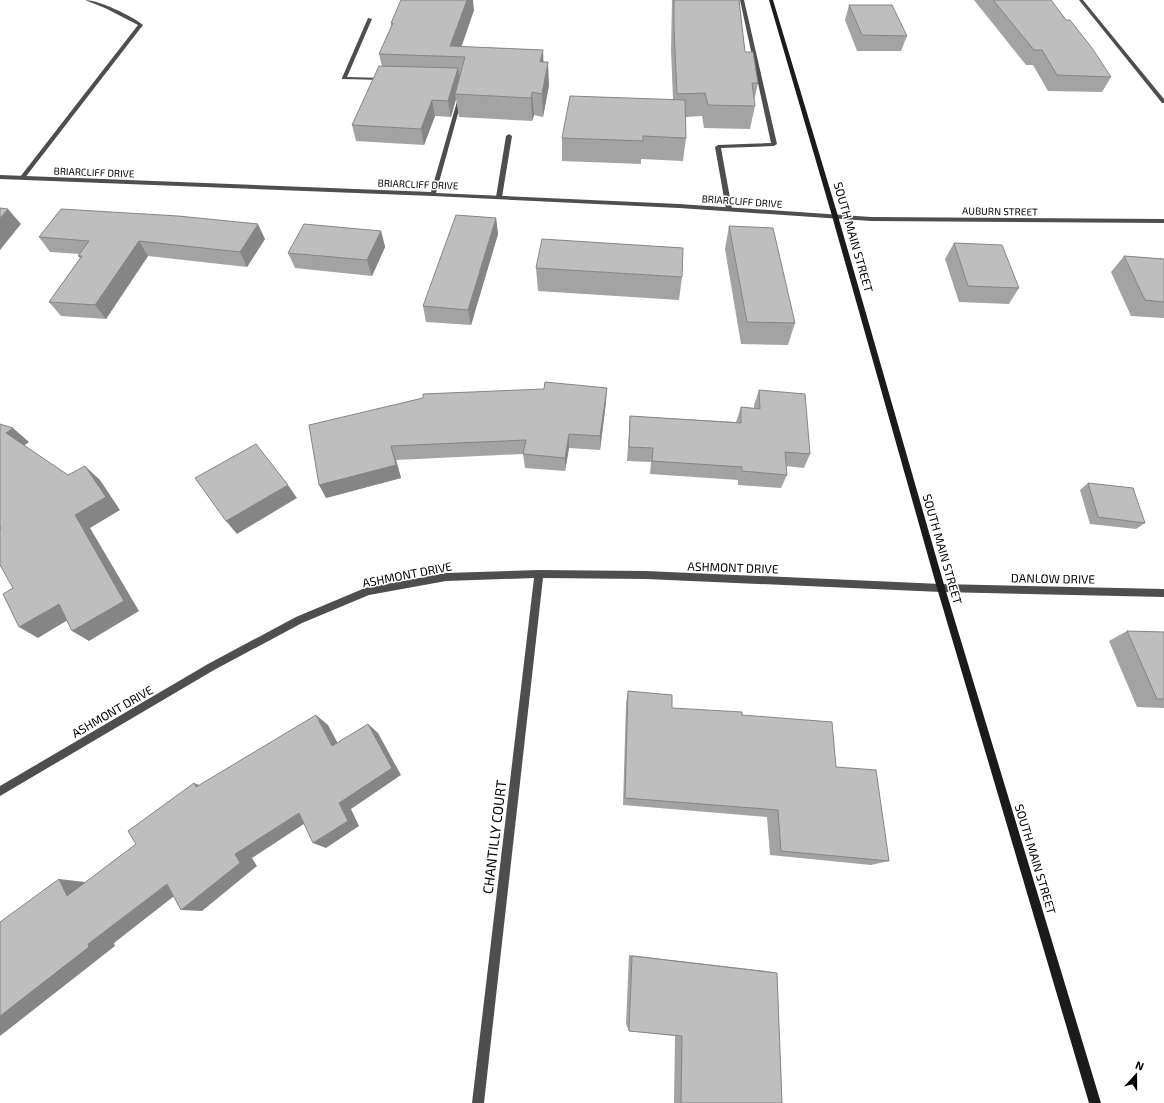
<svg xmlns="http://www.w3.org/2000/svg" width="1164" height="1103" viewBox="0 0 1164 1103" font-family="'Exo 2',sans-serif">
<rect width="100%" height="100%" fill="#fff"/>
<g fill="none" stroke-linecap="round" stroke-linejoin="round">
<g fill="#4e4e4e" fill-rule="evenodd">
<path d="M 85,0 C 99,0 132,16 143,25 L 24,179 L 20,179 L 20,177 L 138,25 L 105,8 Z"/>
<polygon points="740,0 744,0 777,144 774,146 721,148 732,209 729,211 726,209 715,147 718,145 771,143"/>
<polygon points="509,134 512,136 502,197 499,199 496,197 506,136"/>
</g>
<g fill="#4e4e4e" fill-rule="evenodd">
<polygon points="1079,0 1083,0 1164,99 1164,103 1162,103"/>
<polygon points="368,18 372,19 347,77 383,78 385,79 383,80 342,79 342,78"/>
<polygon points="458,98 462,99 436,193 679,204 871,217 1164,219 1164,223 871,221 679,208 433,196 0,179 0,175 431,192"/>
<polygon points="539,570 646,571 941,584 1164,589 1164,597 941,592 646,579 543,578 484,1103 472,1103 534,578 446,581 369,595 302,623 214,670 0,796 0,786 208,664 296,617 365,588 446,573"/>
</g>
<polygon fill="#1b1b1b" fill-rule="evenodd" points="769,0 773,0 838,216 945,588 1101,1103 1089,1103 937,588 832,216"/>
</g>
<g fill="#a3a3a3">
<polygon points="672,0 739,0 745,52 758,83 754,101 755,106 750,129 704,128 702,116 686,117 686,138 683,161 641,159 641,164 562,161 562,138 673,99 671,51"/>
<polygon points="974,0 1051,0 1066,20 1111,77 1102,92 1048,91 1033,65 1026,65"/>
<polygon points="849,5 907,36 901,51 857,51 845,20"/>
<polygon points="474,10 461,47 543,50 543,62 549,85 543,117 534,115 532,121 459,117 456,99 451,117 435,116 424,145 356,141 352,125 382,66 379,54 391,27 391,23"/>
<polygon points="496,218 498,234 471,325 426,322 423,306"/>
<polygon points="729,226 795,323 788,345 741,344 725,249"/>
<polygon points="381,231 385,247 372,276 295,268 288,253"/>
<polygon points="39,237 265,239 247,267 148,256 106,319 61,316 49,302 80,258 78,256 80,254 50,252"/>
<polygon points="954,243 1019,288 1009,304 959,302 945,259"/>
<polygon points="1124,256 1164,259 1164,318 1131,316 1111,272"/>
<polygon points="536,268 682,277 679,300 538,291"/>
<polygon points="759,390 810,454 804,468 786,466 787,475 781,488 738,485 738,480 650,474 651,462 627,461 630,416 736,422 741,407 754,408 754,405"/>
<polygon points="423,398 606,402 600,450 569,448 565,471 525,468 523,454 396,460 401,478 326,498"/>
<polygon points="1088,483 1145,523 1136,529 1090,524 1080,490"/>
<polygon points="1127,631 1164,632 1164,708 1137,707 1109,641"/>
<polygon points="628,691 672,708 742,715 836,767 889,861 871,865 770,855 767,817 623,805 626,703"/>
<polygon points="629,955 766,971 777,973 782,1103 674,1103 675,1036 629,1031 626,1024"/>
</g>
<g fill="#858585">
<polygon points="467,0 473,0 474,10 458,57 450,46"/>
<polygon points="543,50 544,73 540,62"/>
<polygon points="548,62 549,85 543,117 542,94"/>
<polygon points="458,68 460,83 455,94 456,99 451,117 448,101"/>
<polygon points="532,92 534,115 532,121 531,98"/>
<polygon points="432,100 435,116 424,145 421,129"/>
<polygon points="8,209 21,224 0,250 0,218"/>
<polygon points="496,218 498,234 471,325 468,310"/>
<polygon points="258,224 265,239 247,267 240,252"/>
<polygon points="381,231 385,247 372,276 367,260"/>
<polygon points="139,241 148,256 106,319 95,305"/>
<polygon points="607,388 606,402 600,450 600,436"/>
<polygon points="13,428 29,442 22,447 6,433"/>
<polygon points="569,434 569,448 565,471 565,458"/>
<polygon points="391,446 396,460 401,478 326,498 319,485"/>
<polygon points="85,466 100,480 120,510 90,528 139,611 89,641 72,631 75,515"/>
<polygon points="288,485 297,498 237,534 226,521"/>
<polygon points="59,604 76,615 38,638 19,627"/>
<polygon points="316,715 328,725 344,755 332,746"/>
<polygon points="368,724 378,733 401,775 351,809 359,826 326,848 313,843 339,803"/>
<polygon points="194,783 212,790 196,787"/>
<polygon points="299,813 313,818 252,858 257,866 202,911 181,910 235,854"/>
<polygon points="59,879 85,882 93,898 67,896"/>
<polygon points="167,884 187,886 114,943 115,946 0,1036 0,1016 88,944"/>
</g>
<g fill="#bebebe" stroke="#858585">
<polygon points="401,0 467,0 450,46 543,50 540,62 548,62 542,94 532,92 531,98 455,94 465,57 379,54 393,23 391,23"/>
<polygon points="674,0 739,0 745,52 753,52 758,83 752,83 755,106 708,105 705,93 677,94 674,28"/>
<polygon points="993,0 1051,0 1066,20 1070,20 1092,48 1111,77 1057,75 1042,50 1034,50"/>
<polygon points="849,5 892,5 907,36 862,35"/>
<polygon points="379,66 458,68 448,101 432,100 421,129 352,125"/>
<polygon points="570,96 685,100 686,138 643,136 643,141 562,138"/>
<polygon points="0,208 8,209 0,218"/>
<polygon points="61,209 178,216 258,224 240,252 139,241 95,305 49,302 82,256 78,256 89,241 39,237"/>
<polygon points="456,215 496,218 468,310 423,306"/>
<polygon points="304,224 381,231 367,260 288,253"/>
<polygon points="729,226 773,228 795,323 747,322"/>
<polygon points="542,239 683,248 682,277 536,268"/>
<polygon points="954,243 1002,245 1019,288 968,286"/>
<polygon points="1124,256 1164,259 1164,302 1145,300"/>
<polygon points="545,382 607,388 600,436 569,434 565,458 523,454 526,440 391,446 396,465 319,485 309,425 423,398 423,394 544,389"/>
<polygon points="759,390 805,394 810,454 785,452 787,475 742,471 742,467 652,461 653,448 629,447 630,416 741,423 741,407 760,409"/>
<polygon points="0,424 13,428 6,433 68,475 85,466 106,497 75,515 124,601 72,631 59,604 19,627 3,594 13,588 0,565 0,529 1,528 0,527"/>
<polygon points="256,444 288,485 226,521 195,478"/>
<polygon points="1088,483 1133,488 1145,523 1098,517"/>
<polygon points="1127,631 1164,632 1164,699 1157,699"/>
<polygon points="628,691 672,695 672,708 742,712 742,715 832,722 836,767 876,770 889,861 781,851 778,810 625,798"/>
<polygon points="316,715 332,746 368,724 392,768 339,803 348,821 313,843 299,813 235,854 240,863 181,910 167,884 88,944 89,947 0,1016 0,922 59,879 67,896 136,844 128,831 194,783 196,787"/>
<polygon points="632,956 777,973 782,1103 681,1103 682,1036 629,1031"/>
</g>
<g text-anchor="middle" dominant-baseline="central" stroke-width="3" stroke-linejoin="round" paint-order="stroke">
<g font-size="10" fill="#000" stroke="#fff">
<text transform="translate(94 172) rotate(2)">BRIARCLIFF DRIVE</text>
<text transform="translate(418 184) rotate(2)">BRIARCLIFF DRIVE</text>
<text transform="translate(742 201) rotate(4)">BRIARCLIFF DRIVE</text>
<text transform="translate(1000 211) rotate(1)">AUBURN STREET</text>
</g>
<g font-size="12" fill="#000" stroke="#fff">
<text transform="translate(854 237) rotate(74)">SOUTH MAIN STREET</text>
<text transform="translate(943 549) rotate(74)">SOUTH MAIN STREET</text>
<text transform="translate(733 567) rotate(2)">ASHMONT DRIVE</text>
<text transform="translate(407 574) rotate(-11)">ASHMONT DRIVE</text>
<text transform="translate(1053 578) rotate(1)">DANLOW DRIVE</text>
<text transform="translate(112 711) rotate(-30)">ASHMONT DRIVE</text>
<text transform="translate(1036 859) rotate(73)">SOUTH MAIN STREET</text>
</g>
<g font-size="14" fill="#000" stroke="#fff">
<text transform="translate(494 837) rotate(-83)">CHANTILLY COURT</text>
</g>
</g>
<g transform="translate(1136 1075) rotate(21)" stroke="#ffffff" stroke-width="3" paint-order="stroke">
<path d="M0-3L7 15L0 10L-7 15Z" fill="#000000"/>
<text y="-6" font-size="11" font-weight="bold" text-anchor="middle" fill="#000000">N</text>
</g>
</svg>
